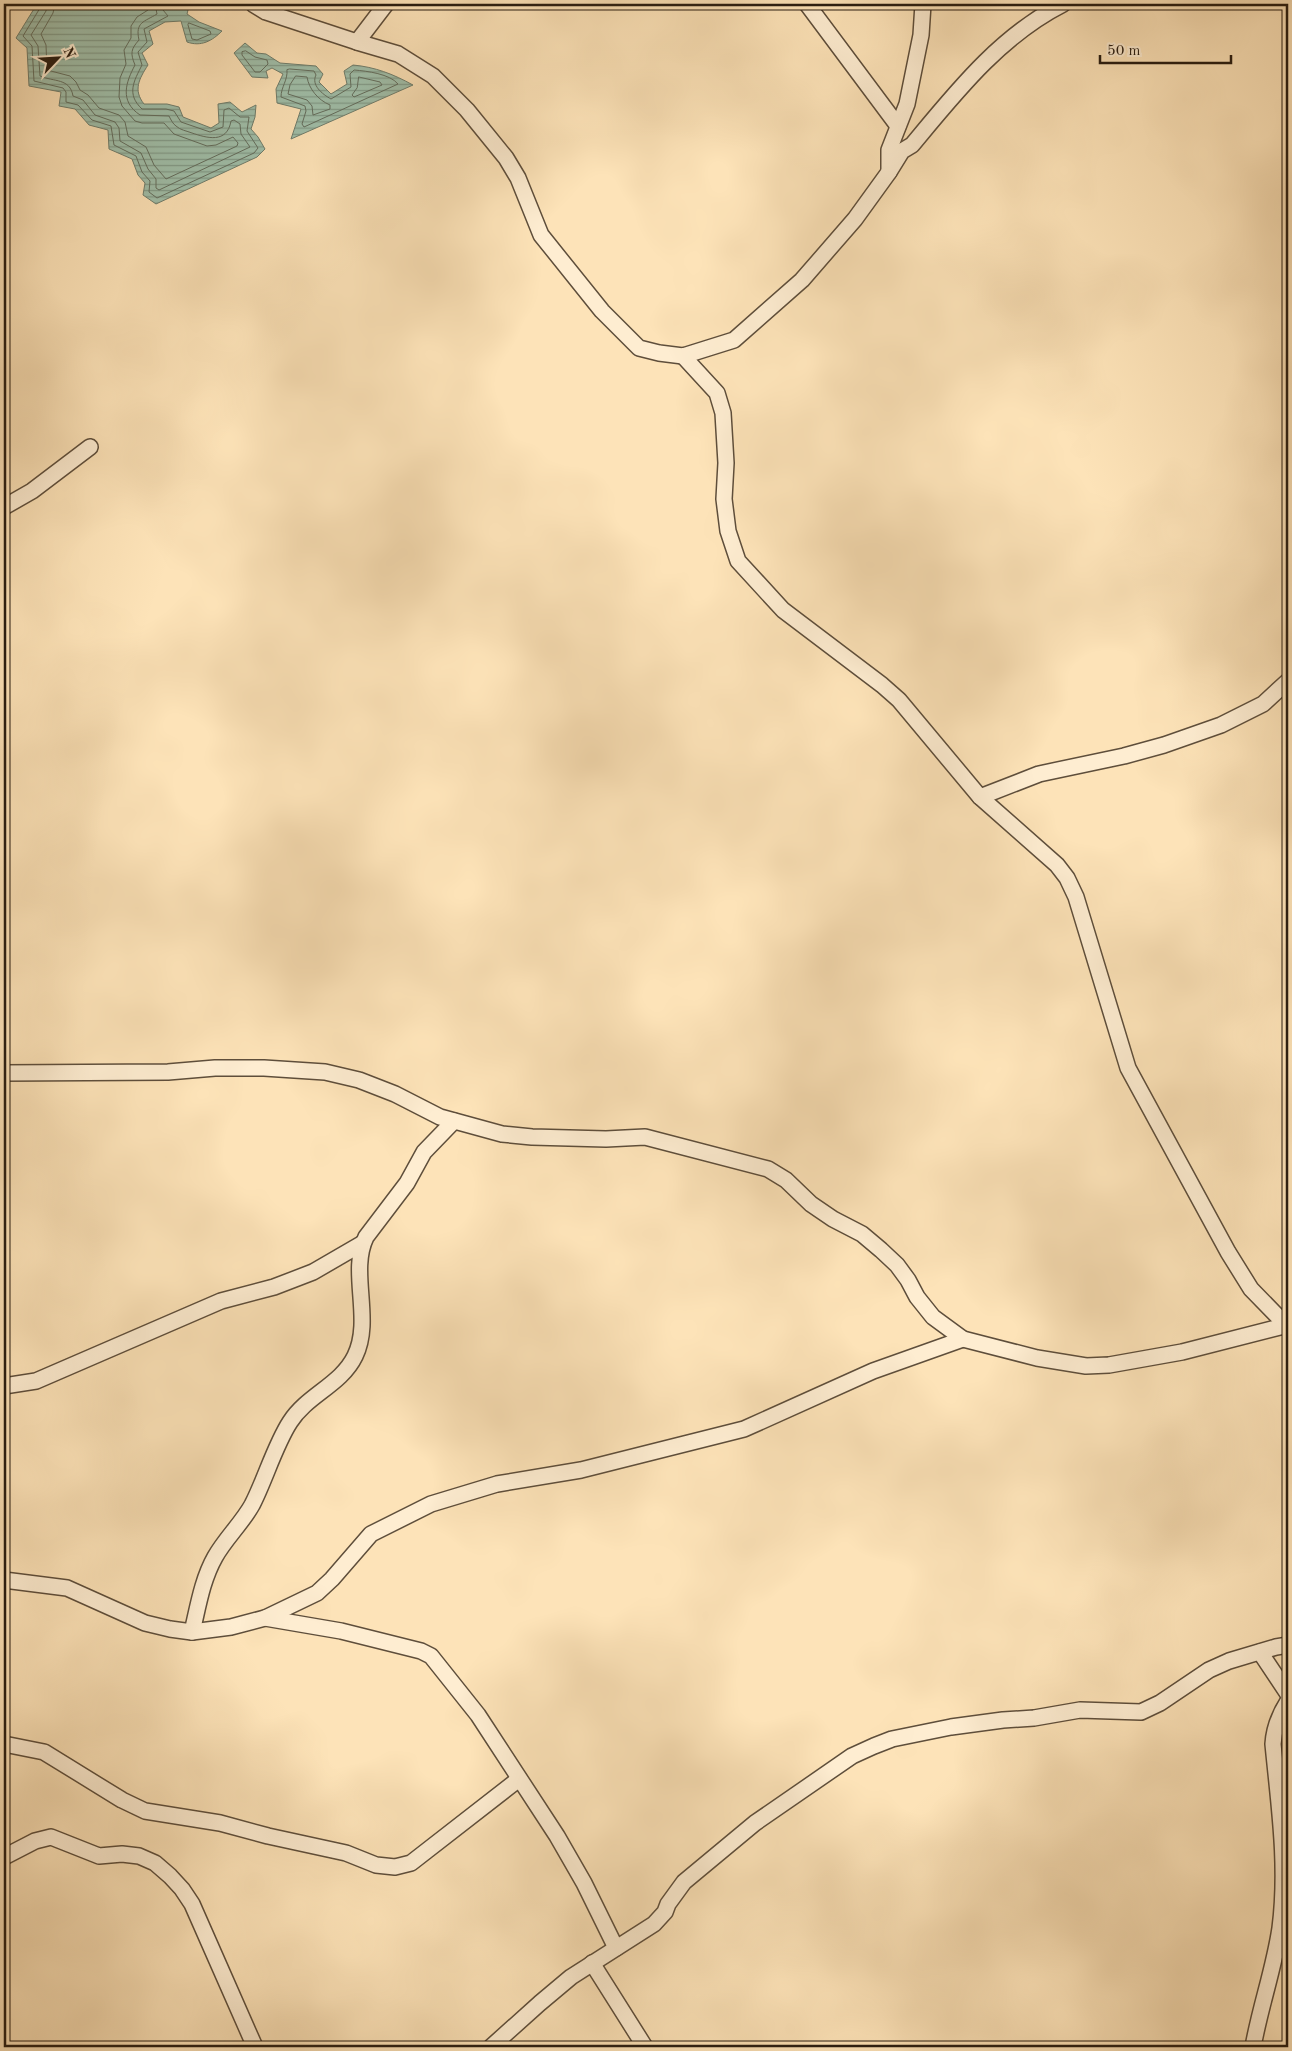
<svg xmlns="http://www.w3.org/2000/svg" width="1292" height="2051" viewBox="0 0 1292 2051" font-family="'Old Standard TT',serif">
<defs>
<pattern id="water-rules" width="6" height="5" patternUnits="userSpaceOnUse" patternTransform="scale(1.25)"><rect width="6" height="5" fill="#a0bfaa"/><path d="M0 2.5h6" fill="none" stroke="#829b89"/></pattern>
</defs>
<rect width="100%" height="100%" fill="#fde3b8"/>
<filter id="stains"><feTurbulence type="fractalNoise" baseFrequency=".004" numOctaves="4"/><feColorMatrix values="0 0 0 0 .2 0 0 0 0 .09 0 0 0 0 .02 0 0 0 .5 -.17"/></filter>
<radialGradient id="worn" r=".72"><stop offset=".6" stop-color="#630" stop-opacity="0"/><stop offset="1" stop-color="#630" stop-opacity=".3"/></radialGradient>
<g fill="url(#water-rules)" stroke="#707e6d">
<path d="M 37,4 L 166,4 L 168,8 L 177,4 L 189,6 L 187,14 L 199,22 L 222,31 C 212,41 201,47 187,42 L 181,21 L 165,22 L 149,31 L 153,44 L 142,53 L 148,65 C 139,79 133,90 144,104 L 167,104 L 179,107 L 183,117 L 211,128 L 219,123 L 218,104 L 230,102 L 242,112 L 256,105 L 255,117 L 251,129 L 258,137 L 265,149 L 257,157 L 156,204 L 143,195 L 145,183 L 138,175 L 132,159 L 109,149 L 108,130 L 89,125 L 75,109 L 59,106 L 61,92 L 29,86 L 27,48 L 16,38 Z"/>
<path d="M 245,43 L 257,53 L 266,54 L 280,63 L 316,66 L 323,74 L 319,82 L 331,94 L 347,84 L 344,71 L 353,65 C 375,67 393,74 413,85 L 291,139 L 301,109 L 277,103 L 276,89 L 283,74 L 272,68 L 266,71 L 268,78 L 252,77 L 234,53 Z"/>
</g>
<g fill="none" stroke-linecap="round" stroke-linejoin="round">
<g stroke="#646e5e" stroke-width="1">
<path d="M 41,4 L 40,8 L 23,36 L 32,46 L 34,81 L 63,88 L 66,92 L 66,102 L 78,105 L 92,120 L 111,126 L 114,145 L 136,156 L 142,172 L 150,181 L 149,192 L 157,198 L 254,153 L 258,148 L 247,131 L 249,117 L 240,117 L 229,108 L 224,110 L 223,127 L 210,132 L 181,122 L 174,111 L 166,109 L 142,109 C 126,94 134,81 142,65 L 138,52 L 147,42 L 144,29 L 168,16 L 163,10 L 162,4"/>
<path d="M 47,4 L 46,11 L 31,35 L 38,46 L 40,76 C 54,82 70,78 73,96 L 83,100 L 95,115 L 115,122 L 119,128 L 120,141 L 141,153 L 148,169 L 156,179 L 156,188 L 159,190 L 250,147 L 241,134 L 240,124 L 234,120 L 231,121 C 227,144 207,138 192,133 C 187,131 180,130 176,126 C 173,124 171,120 169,116 L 140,115 C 119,101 126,82 135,65 C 130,53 131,49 139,40 C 135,22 144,22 157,14 L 155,4"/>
<polyline points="55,4 53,13 41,34 46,45 47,70 70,76 76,82 80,90 88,95 99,108 119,115 125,122 128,136 146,147 154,165 166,179 237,146 238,143 233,137 216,145 207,146 174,134 164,123 142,123 135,121 122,106 119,97 120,78 126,64 124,50 131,38 131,26 137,17 148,10 148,4"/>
<polygon points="189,23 210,31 211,34 197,40 192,39 188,25"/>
<polygon points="246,51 255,57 267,60 268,64 260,72 255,72 242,55 242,52"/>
<path d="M 290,69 L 314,71 L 316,75 C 311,85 322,94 331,99 L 351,87 L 350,74 L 354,70 C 367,71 390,74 398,84 L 304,127 L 302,124 L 306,111 L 305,106 L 281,97 C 281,87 288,80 287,70 Z"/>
<path d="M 296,76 L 307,77 C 309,89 318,100 330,105 L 330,109 L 313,115 L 312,106 L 307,100 L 288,94 L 290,85 Z"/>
<polygon points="359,77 380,82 382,85 354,97 352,95 357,88"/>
</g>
<defs>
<g id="street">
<polyline points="253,4 266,12 357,42 386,4"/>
<polyline points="807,4 898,126"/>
<path d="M 357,42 L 398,54 L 433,76 L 467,110 L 506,158 L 518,178 L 541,235 L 602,311 L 639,348 L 659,353 L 683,356 L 734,340 L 802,280 L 855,219 L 889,172 L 902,151 L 912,145 C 956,92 1000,36 1063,4"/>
<polyline points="889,172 889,150 907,104 921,35 923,4"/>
<polyline points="683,356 717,393 723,413 726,463 724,499 728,531 738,561 783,610 882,685 899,700 980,797 1057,865 1067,878 1076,897 1128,1068 1228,1252 1251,1289 1287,1326"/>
<polyline points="4,507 32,491 90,447"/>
<polyline points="980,797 1039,774 1124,756 1164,745 1221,725 1263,704 1288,681"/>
<polyline points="4,1073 168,1072 215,1068 264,1068 325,1072 359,1080 395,1094 440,1117 502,1134 532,1137 606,1139 645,1137 768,1169 786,1180 811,1204 833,1219 862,1234 881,1250 897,1265 908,1280 917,1297 933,1317 963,1339 1037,1358 1086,1366 1109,1365 1182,1352 1288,1325"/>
<polyline points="4,1386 36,1381 221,1301 274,1287 313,1272 363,1243"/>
<polyline points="4,1580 67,1588 145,1623 170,1629 192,1632 231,1627 265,1618 317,1593 332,1579 371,1534 431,1504 497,1484 581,1470 744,1429 873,1371 963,1339"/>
<polyline points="265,1618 341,1631 421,1651 431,1656 478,1715 557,1836 584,1883 616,1948"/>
<path d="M 192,1632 C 198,1607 202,1580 215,1557 C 225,1539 242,1523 252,1505 C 265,1480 275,1445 290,1422 C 307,1395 341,1385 355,1356 C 373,1319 349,1272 366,1237 L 407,1183 L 424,1152 L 454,1121"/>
<polyline points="1260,1652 1288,1694"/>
<polyline points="4,1744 44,1752 122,1800 145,1811 220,1823 268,1836 346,1853 376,1865 395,1867 411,1863 519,1779"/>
<polyline points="4,1857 35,1841 51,1837 99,1856 122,1854 139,1856 155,1863 170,1876 182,1889 192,1904 255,2047"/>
<polyline points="592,1963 645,2047"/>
<polyline points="491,2047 540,2003 571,1977 654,1924 665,1912 668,1904 684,1882 755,1823 852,1756 874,1746 892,1739 951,1727 1003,1720 1034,1718 1080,1710 1141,1712 1160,1703 1209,1670 1229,1661 1276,1647 1288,1645"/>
<path d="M 1253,2047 C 1260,2007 1274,1969 1280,1928 C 1288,1866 1279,1806 1273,1744 C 1274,1728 1279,1715 1288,1701"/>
</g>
</defs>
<use href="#street" stroke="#5e4e3b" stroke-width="18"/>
<use href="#street" stroke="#feedd1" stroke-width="15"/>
</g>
<rect width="1292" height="2051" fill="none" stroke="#fde3b8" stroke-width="20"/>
<rect x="5" y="5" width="1282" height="2041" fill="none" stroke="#291d11" stroke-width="2.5"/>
<rect x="10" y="10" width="1272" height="2031" fill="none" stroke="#291d11"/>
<g transform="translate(58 58) rotate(65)" stroke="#feedd1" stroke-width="4" paint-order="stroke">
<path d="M0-4L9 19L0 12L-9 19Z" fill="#291d11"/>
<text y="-8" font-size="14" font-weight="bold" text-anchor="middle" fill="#291d11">N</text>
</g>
<path d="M1100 55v8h131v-8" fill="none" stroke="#291d11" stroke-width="2.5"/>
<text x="1107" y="55" font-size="15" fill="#291d11" stroke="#feedd1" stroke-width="4" paint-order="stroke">50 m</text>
<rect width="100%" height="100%" filter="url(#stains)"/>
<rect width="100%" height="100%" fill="url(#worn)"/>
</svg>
